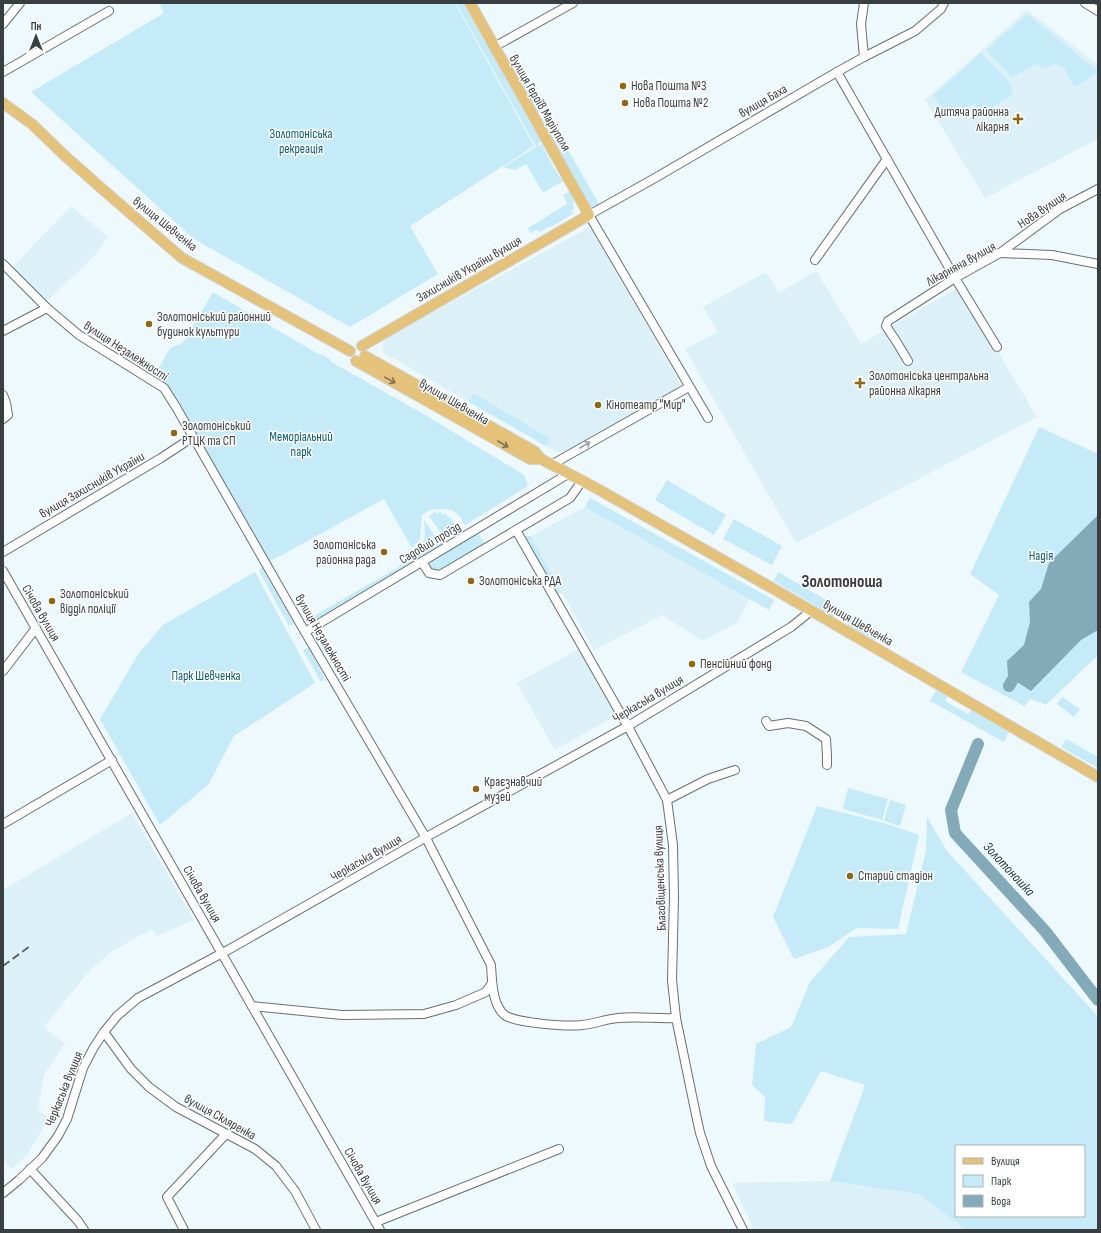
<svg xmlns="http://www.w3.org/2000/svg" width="1101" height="1233" viewBox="0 0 1101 1233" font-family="'Sofia Sans Condensed',sans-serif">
<rect width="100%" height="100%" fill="#eef9fd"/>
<g fill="#dbf0f7">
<polygon points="1027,10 1098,65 1098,139 985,198 925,100"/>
<polygon points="71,206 108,237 95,255 46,302 11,269"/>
<polygon points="590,227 677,378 679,384 676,390 567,451 562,452 556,452 384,353 383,349 383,343 385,339 391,335"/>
<polygon points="816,271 861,344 959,287 1037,417 796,543 685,349 718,332 703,307 766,272 779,293"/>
<polygon points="585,507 749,599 738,622 703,641 662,615 594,650 531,536"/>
<polygon points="579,649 617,715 555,750 517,683"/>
<polygon points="132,813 194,920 157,936 152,929 111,952 90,970 44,1027 65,1044 44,1074 38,1109 49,1118 27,1155 11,1169 3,1160 3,890"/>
<polygon points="830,1181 918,1194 966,1230 754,1230 732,1183"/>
</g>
<g fill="#c5ebf9" fill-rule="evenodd">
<polygon points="159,3 455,3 534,146 410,226 438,274 350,327 194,239 31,92 164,13"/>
<path d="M 456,3 L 465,3 L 542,139 L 537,147 L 542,144 C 548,158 554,169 563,181 L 543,193 L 526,164 L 515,170 L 503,167 L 536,147 Z"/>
<polygon points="1027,14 1098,71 1098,72 1075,87 1064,68 1057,63 1042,69 1038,63 1012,77 986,50"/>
<polygon points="981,53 1009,82 1013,95 982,113 974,104 945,118 934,95"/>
<polygon points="526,76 545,109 537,113 519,81"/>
<polygon points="555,127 599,204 591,207 588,204 548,131"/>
<polygon points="570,191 573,199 574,210 571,211 573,214 551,227 550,226 540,232 536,230 530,233 528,228 567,204 563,195"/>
<polygon points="213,292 320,355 321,354 331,360 330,361 333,363 422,413 524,475 528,486 465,525 459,516 452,510 441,509 430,510 422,515 420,539 412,548 384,499 269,562 176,399 162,379 156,373 170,348 183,343"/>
<polygon points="473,393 551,439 546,446 469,402"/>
<polygon points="1039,427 1098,454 1098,655 1046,705 1031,699 1024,706 961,672 999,595 970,574"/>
<polygon points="667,480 726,515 714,535 655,500"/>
<polygon points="590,498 774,600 769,610 585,507"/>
<polygon points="440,511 443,515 445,513 448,517 450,517 457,527 444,537 429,516 435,512 437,514"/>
<polygon points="734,519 782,546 772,565 723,539"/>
<polygon points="424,520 437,539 420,550 425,536"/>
<polygon points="478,533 485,544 440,571 433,572 428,563"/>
<polygon points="525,536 531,536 562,593 557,593"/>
<polygon points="442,542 444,546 309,624 307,620"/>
<polygon points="262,567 294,624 289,626 259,571"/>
<polygon points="255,572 315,683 234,736 208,785 160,825 100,719 139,653 163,625"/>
<polygon points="778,572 878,630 873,640 848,626 847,612 834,617 774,581"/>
<polygon points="308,647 325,679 321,682 303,650"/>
<polygon points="936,690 947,696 945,701 968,714 971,710 1009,732 1004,742 930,701"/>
<polygon points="1062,697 1080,709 1074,717 1057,704"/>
<polygon points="1066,739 1098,757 1098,768 1061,747"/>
<polygon points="848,788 888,799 882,820 843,809"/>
<polygon points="890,800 906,805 900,826 884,821"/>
<polygon points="817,806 884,823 919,835 898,929 857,928 828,947 794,959 773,917"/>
<path d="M 927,817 L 947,851 L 1094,1012 L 1098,1018 L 1098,1230 L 1028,1230 L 1013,1229 L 996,1230 L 966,1230 L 918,1194 L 830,1181 L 865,1085 L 821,1071 L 792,1124 L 764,1121 L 765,1097 L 752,1085 L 756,1044 L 791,1027 L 810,982 L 849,937 L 906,934 L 926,850 ZM 956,1146 L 1084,1146 L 1084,1216 L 956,1216 Z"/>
</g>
<polygon fill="#82aab9" points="1098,515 1098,630 1081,640 1031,691 1008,676 1007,661 1024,645 1030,622 1029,602 1041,589 1049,563"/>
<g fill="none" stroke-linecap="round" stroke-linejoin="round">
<g stroke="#82aab9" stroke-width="12">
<polyline points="1009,686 1021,665"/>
<polyline points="978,744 951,810 955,833 1045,931 1098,1000"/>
</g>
<defs>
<g id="minor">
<polyline points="1085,3 1098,11"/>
<polyline points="3,24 20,3"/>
<polyline points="494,47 573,3"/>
<polyline points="864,57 861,24 864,3"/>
<polyline points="3,72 109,11"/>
<polyline points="837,72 955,278 997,347"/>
<polyline points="1000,253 1052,255 1098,264"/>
<polyline points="815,260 887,159"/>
<path d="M 3,264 L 47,308 L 79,335 L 164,388 L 176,407 L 305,632 L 426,838 L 491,965 C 492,980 492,1007 506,1016 C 519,1023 567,1027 582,1025 C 594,1024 606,1019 618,1018 C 637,1016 657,1019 676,1018"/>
<polyline points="3,331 47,308"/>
<polyline points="908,361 896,341 886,326 888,321 955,278 1000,253 1060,209 1098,189"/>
<polyline points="3,395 6,403 8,415 3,419"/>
<polyline points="708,418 589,215 655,178 837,72 864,57 915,31 941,9 944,3"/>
<polyline points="551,465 689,387"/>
<polyline points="516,530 631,732 667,800 673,845 674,897 672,980 676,1018 695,1110 700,1133 711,1166 743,1230"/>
<polyline points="3,552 161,458 193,437"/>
<polyline points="422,562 429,573 440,575 570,498 582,481"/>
<polyline points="3,571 380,1230"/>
<polyline points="305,632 568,474"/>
<polyline points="3,671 36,628"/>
<polyline points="766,721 769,726 788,723 806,726 826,739 827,756 827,765"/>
<polyline points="667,800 708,779 735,770"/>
<polyline points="3,824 112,760"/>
<polyline points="252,1006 342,1015 424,1014 456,1005 486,992 492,983"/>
<polyline points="104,1032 131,1069 149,1087 176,1107 255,1149 276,1166 295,1191 316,1230"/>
<polyline points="30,1169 78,1221 84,1230"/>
<polyline points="3,1193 19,1180 42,1158 58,1136 67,1119 83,1068 94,1047 104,1032 117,1016 138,998 228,950 430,835 628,726 791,627 811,611"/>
<polyline points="376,1222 559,1149"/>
<polyline points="184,1230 167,1197 226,1134"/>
</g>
<g id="major">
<polyline points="3,103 32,124 64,155 100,187 182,258 350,351"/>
<polyline points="362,346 589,215 470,3"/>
<polyline points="365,356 534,451 541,459 596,488 779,592 1098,777"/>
<polyline points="356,361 530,459 541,459"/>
</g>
</defs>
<use href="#minor" stroke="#677175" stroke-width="10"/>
<use href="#major" stroke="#d3d5d5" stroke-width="12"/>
<use href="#minor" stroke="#fff" stroke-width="8"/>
<use href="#major" stroke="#e4c279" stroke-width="10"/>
<polyline stroke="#5f6567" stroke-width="2" stroke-dasharray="8 4" stroke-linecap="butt" points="3,966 30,946"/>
</g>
<defs><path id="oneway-shaft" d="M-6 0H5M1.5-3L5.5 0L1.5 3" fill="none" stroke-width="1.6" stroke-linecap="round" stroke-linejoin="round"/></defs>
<g stroke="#7d7357">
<use href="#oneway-shaft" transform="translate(390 380) rotate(29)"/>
<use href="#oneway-shaft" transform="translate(503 444) rotate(30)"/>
</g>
<use stroke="#9c9ea0" href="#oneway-shaft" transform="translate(585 445) rotate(-30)"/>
<g fill="#90680f" stroke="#fff" stroke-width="1.5">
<circle cx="623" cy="86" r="4"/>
<circle cx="625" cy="103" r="4"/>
<path d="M1016 113h4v4h4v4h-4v4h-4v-4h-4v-4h4z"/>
<circle cx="149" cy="324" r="4"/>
<path d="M858 377h4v4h4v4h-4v4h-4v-4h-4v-4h4z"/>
<circle cx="598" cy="405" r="4"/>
<circle cx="174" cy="433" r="4"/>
<circle cx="384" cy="552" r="4"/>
<circle cx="471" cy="581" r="4"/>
<circle cx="52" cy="601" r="4"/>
<circle cx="692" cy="664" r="4"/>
<circle cx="476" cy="789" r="4"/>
<circle cx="850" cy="876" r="4"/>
</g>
<g text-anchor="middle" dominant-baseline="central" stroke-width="3" stroke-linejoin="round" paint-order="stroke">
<g font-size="13" fill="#393e40" stroke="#fff" text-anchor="start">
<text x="631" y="86">Нова Пошта №3</text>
<text x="633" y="103">Нова Пошта №2</text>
<text x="1009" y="112" text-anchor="end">Дитяча районна<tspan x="1009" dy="15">лікарня</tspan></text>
<text x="157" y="317">Золотоніський районний<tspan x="157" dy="15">будинок культури</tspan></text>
<text x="869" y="376">Золотоніська центральна<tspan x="869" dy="15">районна лікарня</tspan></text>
<text x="606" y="405">Кінотеатр "Мир"</text>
<text x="182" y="426">Золотоніський<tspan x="182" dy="15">РТЦК та СП</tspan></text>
<text x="376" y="545" text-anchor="end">Золотоніська<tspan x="376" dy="15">районна рада</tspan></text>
<text x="479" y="581">Золотоніська РДА</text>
<text x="60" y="594">Золотоніський<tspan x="60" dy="15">відділ поліції</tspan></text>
<text x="700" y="664">Пенсійний фонд</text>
<text x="484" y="782">Краєзнавчий<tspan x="484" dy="15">музей</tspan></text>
<text x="858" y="876">Старий стадіон</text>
</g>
<g font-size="13" fill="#393e40" stroke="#fff">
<text transform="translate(763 101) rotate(-30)">вулиця Баха</text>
<text transform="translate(540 103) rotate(60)">вулиця Героїв Маріуполя</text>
<text transform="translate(1042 210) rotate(-34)">Нова вулиця</text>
<text transform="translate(165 224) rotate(39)">вулиця Шевченка</text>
<text transform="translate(961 264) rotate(-29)">Лікарняна вулиця</text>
<text transform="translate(469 269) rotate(-30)">Захисників України вулиця</text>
<text transform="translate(126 351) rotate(33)">вулиця Незалежності</text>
<text transform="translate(454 402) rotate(30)">вулиця Шевченка</text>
<text transform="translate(92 485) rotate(-30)">вулиця Захисників України</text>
<text transform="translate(430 543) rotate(-31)">Садовий проїзд</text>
<text transform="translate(41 613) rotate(60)">Січова вулиця</text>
<text transform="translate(858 623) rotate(30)">вулиця Шевченка</text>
<text transform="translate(323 638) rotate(60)">вулиця Незалежності</text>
<text transform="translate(648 699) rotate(-31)">Черкаська вулиця</text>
<text transform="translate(366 858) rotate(-30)">Черкаська вулиця</text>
<text transform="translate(660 878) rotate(-92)">Благовіщенська вулиця</text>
<text transform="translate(202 894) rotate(60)">Січова вулиця</text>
<text transform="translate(64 1089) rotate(-68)">Черкаська вулиця</text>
<text transform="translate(220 1117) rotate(29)">вулиця Скляренка</text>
<text transform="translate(363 1176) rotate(60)">Січова вулиця</text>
</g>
<g font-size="13" fill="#0b5c72" stroke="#fff">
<text x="301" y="134">Золотоніська<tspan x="301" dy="15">рекреація</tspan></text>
<text x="301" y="437">Меморіальний<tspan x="301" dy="15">парк</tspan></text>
<text x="1041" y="556">Надія</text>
<text x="206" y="676">Парк Шевченка</text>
</g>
<g font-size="14" font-style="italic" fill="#123844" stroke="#fff">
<text transform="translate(1009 869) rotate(47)">Золотоношка</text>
</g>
<g font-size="17" font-weight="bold" fill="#393e40" stroke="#fff">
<text x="842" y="582">Золотоноша</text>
</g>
</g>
<rect width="1101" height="1233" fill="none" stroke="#393e40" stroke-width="8"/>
<rect x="955" y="1145" width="130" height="72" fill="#ffffff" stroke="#b0b2b3"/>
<rect x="963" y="1158" width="20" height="6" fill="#e4c279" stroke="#b0b2b3"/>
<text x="991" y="1165" font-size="12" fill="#393e40">Вулиця</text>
<rect x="963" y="1175" width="20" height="12" fill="#c5ebf9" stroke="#b0b2b3"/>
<text x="991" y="1185" font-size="12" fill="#393e40">Парк</text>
<rect x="963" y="1195" width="20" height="12" fill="#82aab9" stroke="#b0b2b3"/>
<text x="991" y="1205" font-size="12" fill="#393e40">Вода</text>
<g transform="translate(36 36)" stroke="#ffffff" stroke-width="3" paint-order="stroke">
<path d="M0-3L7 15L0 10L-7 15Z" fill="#393e40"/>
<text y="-6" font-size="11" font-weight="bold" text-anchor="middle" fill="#393e40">Пн</text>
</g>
</svg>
